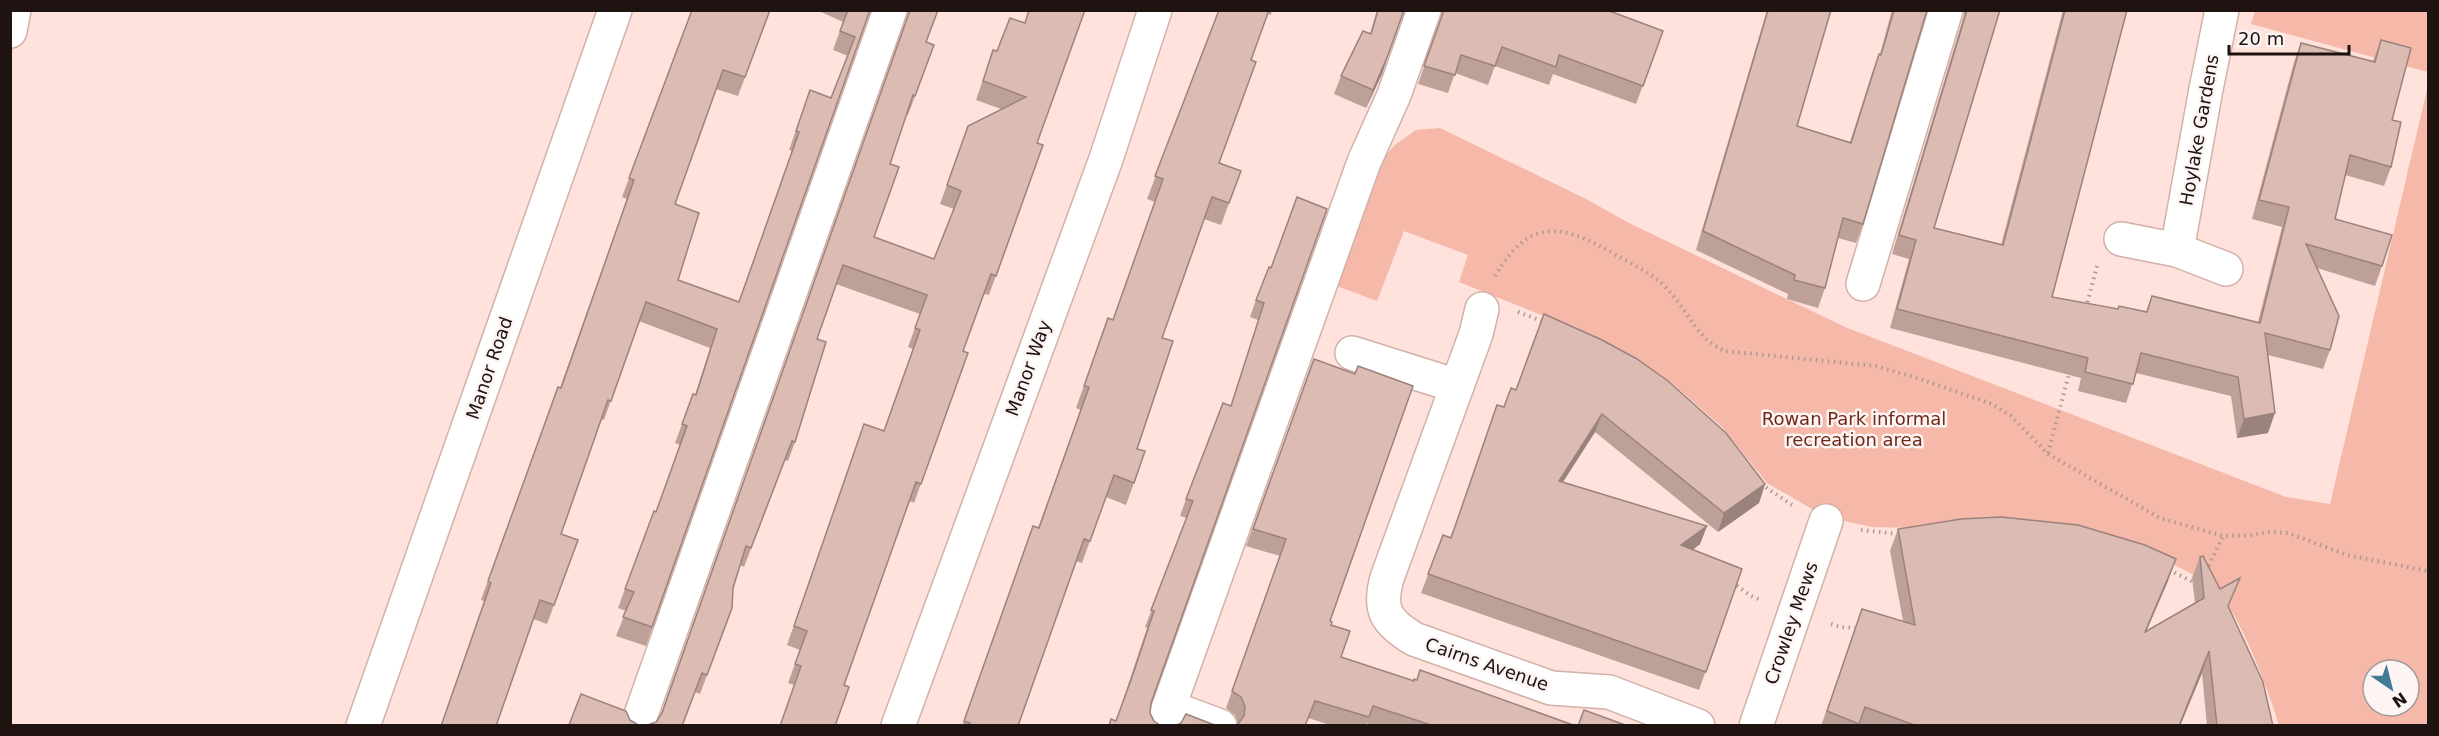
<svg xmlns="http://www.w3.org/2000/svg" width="2439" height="736" viewBox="0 0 2439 736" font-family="'DejaVu Sans',sans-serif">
<rect width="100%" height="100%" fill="#fee2db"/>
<g fill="#f5b8a9" fill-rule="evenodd">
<polygon points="2255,11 2428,11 2428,72 2251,24"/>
<path d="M 2428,85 L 2428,725 L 2279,725 C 2270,695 2239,610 2216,591 C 2196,574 2172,563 2147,553 L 1914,528 L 1872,527 L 1840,520 L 1812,509 L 1767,483 L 1722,427 L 1673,384 L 1641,361 L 1574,328 L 1459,282 L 1468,255 L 1404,231 L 1377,301 L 1334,285 L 1377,164 L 1395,145 L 1416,130 L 1440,128 L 1588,200 L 1629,223 L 1845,327 L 2286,497 L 2330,504 ZM 2373,670 L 2409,670 L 2409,706 L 2373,706 Z"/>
</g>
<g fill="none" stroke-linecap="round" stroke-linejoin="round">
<defs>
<g id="minor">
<polyline points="10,31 14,10"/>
<polyline points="2121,239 2177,250 2226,269"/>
<polyline points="2177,250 2206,89 2222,10"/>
<polyline points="1863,284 1946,10"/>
<path d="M 1482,309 L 1476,334 L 1387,578 C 1378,610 1386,622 1414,639 L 1551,688 L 1609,692 L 1698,726"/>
<polyline points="1352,353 1457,386"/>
<polyline points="1169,707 1220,726"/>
<polyline points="637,726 890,10"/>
<polyline points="898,726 1106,159 1155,10"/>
<polyline points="1162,726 1364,162 1394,95 1424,10"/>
<polyline points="1756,726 1826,521"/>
</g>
<polyline id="major" points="363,726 615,10"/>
</defs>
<use href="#minor" stroke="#d2b1a9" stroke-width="36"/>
<use href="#major" stroke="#d2b1a9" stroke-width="36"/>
<g stroke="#ae9893" stroke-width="4" stroke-dasharray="1.5 4.5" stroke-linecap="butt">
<path d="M 1495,276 C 1530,216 1563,224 1616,255 C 1630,263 1647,271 1659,281 C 1678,297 1688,320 1705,338 C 1710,343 1718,347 1724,351 L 1876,366 L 1920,379 L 1992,404 L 2011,416 L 2048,454 L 2160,518 L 2223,536 L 2251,535 L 2269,532 L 2288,533 L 2347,555 L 2428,571"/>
<polyline points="2086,308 2097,266"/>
<polyline points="1518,312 1545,322"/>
<polyline points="2048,453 2070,370"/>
<polyline points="1761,484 1792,505"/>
<polyline points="1861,530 1898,534"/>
<polyline points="2169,570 2197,584"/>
<polyline points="2206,571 2223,536"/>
<polyline points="1732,582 1751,596 1761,600"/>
<polyline points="1831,624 1840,627 1859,628"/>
</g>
<use href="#minor" stroke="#fff" stroke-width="33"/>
<use href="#major" stroke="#fff" stroke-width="33"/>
</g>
<g fill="#bda199">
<polygon points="692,10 770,10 738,96 716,89 675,204 678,280 739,302 792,151 789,150 810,90 831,98 848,56 833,50 843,22 817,10 870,10 646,646 616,636 626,611 618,608 654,511 656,512 680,445 675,443 693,394 695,395 710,348 639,321 604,420 601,419 561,534 578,540 547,624 481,600 558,387 560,388 627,199 622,197"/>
<polygon points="908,10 938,10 926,42 934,45 908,115 906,114 890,164 874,237 934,259 954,209 940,204 968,126 1001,109 976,100 993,50 997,51 1010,18 1037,143 1043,145 989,295 984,294 963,351 968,353 914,503 910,501 794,685 788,683 800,650 787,645 864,424 884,431 913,349 908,347 920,314 836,284 817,339 795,442 788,461 785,460 744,567 740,565 733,588 732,608 700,694 695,692 682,726 569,726 581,694 630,720 638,725 648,725 656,722 661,714 908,16"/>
<polygon points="1219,10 1272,10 1271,15 1268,14 1251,60 1219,163 1241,171 1221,225 1204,219 1162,338 1137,449 1134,483 1126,505 1106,497 1082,563 1076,561 1018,726 962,726 1033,526 1038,528 1081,410 1076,408 1108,318 1113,320 1155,202 1147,199"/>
<polygon points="1377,10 1404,10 1382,74 1366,108 1334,94 1341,76 1370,34"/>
<polygon points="1442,10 1607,10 1663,31 1636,104 1553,74 1549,85 1495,66 1488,85 1455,73 1448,93 1418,84 1442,16"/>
<polygon points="1767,10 1831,10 1797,126 1850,142 1872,73 1879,54 1880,54 1892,10 1927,10 1863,224 1856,243 1838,238 1825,288 1818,308 1787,299 1788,294 1696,250"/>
<polygon points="1964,10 2000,10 1934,228 2001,245 2063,10 2127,10 2052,297 2118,309 2146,312 2152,296 2258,322 2282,227 2252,219 2294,62 2301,43 2373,61 2381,40 2392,120 2391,167 2384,186 2345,175 2335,219 2382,266 2375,286 2317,268 2330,350 2323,369 2268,355 2268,433 2237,438 2231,396 2136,373 2126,403 2078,391 2081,378 1890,328 1909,259 1892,254 1964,15"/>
<polygon points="1297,197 1151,703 1150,713 1154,721 1116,721 1147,628 1145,627 1187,518 1180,516 1186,499 1231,406 1258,320 1250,317 1256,300 1271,268"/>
<polygon points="1314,359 1330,621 1341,657 1414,681 1576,726 1373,726 1366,723 1366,726 1333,726 1308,718 1238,723 1235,715 1226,708 1280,556 1246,546"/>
<polygon points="1668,381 1765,484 1759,503 1718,532 1595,432 1563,482 1707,526 1700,544 1693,550 1742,569 1699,690 1421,593 1443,535 1450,538 1504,407 1516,390"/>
<polygon points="1898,529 2168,581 2146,631 2195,603 2192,578 2200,557 2229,607 2273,726 2207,726 2202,673 2180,726 1821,726 1862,609 1903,621 1890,551"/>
</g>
<g fill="#9a837d">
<polygon points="1388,55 1382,74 1366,108 1373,90"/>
<polygon points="2275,413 2268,433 2237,438 2244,419"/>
<polygon points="1602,414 1595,432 1552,499 1559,481"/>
<polygon points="1765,484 1759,503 1718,532 1724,513"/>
<polygon points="1707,526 1700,544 1674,563 1681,545"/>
<polygon points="2176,559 2168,581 2137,653 2145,632"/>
<polygon points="2209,651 2202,673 2180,726 2179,726"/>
</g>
<g fill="#dcbbb2" stroke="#9a837d" stroke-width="1.5">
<polygon points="692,10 770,10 745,77 723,70 675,204 699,213 678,280 739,302 799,132 796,131 810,90 831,98 855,37 840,31 848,10 870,10 652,627 623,617 634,592 625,589 654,511 656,512 687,426 682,424 693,394 696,395 717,329 646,302 611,401 608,400 561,534 578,540 554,605 540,600 496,726 441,726 491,583 488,581 558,387 561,388 634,180 629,178"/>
<polygon points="910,10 938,10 926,42 934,45 915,96 913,95 890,164 899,167 874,237 934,259 961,191 947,185 968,126 1026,97 983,81 993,50 997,51 1010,18 1025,23 1029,10 1085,10 1037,143 1043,145 996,276 991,274 963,351 968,353 921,484 916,482 844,685 849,687 835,726 780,726 801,666 795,664 807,631 794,626 864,424 884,431 920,330 915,328 927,295 843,265 817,339 826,342 795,442 792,441 751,548 746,546 733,588 732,608 707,675 702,673 682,726 572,726 569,725 581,694 626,711 630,720 638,725 648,725 656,722 662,713"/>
<polygon points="1219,10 1269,10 1251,60 1256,62 1219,163 1241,171 1229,203 1212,197 1162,338 1173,341 1137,449 1145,451 1134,483 1114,475 1090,541 1084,539 1018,726 969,726 970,723 964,721 1033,526 1039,528 1089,387 1084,386 1108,318 1113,320 1163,179 1155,176"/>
<polygon points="1378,10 1404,10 1388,55 1373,90 1341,76 1363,31 1371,34"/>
<polygon points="1444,10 1607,10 1663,31 1643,86 1559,55 1556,67 1502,47 1495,66 1461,55 1455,75 1424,66"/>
<polygon points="1768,10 1831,10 1797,126 1851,143 1879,54 1881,55 1894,10 1927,10 1863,224 1843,218 1825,288 1794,280 1795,275 1703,231"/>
<polygon points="1967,10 2000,10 1934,228 2003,245 2065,10 2127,10 2052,297 2118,309 2119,306 2147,312 2152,296 2260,323 2289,207 2259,200 2301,43 2375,62 2381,40 2411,48 2392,120 2401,122 2391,167 2350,155 2335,219 2392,235 2382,266 2306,244 2339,316 2330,350 2265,333 2275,413 2244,419 2238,377 2141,353 2133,384 2085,372 2088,358 1897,309 1916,240 1899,235"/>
<polygon points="1297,197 1327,209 1151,703 1150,713 1154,721 1161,726 1109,726 1111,719 1116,721 1132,677 1154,611 1151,610 1193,501 1186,499 1223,403 1231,406 1264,303 1256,300 1269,267 1271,268"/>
<polygon points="1544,314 1602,340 1637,359 1668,381 1726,433 1765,484 1724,513 1602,414 1559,481 1707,526 1681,545 1742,569 1706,672 1428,574 1443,535 1451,538 1497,405 1504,407 1511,388 1516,390"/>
<polygon points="1314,359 1355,374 1358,366 1413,386 1330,621 1332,622 1331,625 1350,631 1341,657 1414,681 1414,679 1417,680 1420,670 1576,726 1434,726 1373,706 1369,717 1315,701 1305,726 1233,726 1238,724 1244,716 1245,706 1241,697 1232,691 1286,539 1253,529"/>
<polygon points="2001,517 2078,525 2145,545 2176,559 2145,632 2204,598 2200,557 2203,556 2220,589 2240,578 2228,606 2263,682 2273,726 2217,726 2209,651 2179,726 1917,726 1865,707 1859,724 1827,711 1862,609 1915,625 1898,529 1961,519"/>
<polygon points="1584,710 1628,726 1578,726"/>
<polygon points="1186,714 1217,726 1175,726 1181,723"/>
</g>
<g text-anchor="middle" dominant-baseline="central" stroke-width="5" stroke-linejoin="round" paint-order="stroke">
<g font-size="18" fill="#1e1310" stroke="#fcf5f3">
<text transform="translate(2199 130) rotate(-80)">Hoylake Gardens</text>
<text transform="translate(489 368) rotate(-71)">Manor Road</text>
<text transform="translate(1028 368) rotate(-70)">Manor Way</text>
<text transform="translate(1791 623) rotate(-71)">Crowley Mews</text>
<text transform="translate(1487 664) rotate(19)">Cairns Avenue</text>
</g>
<g font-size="18" fill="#6f2818" stroke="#fcf5f3">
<text x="1854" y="418">Rowan Park informal<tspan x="1854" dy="21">recreation area</tspan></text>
</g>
</g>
<rect width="2439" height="736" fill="none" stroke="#1e1310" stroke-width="24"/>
<g transform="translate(2391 688) rotate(145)"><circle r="28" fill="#fcf5f3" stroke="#a39b98" stroke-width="1.5"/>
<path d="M0-4.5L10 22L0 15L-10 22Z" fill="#417c94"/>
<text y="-9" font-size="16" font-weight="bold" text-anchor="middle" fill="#1e1310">N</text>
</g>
<path d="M2229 45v9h120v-9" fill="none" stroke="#1e1310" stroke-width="3"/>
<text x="2238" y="45" font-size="18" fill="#1e1310" stroke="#fcf5f3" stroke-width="4.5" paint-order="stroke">20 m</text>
</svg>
